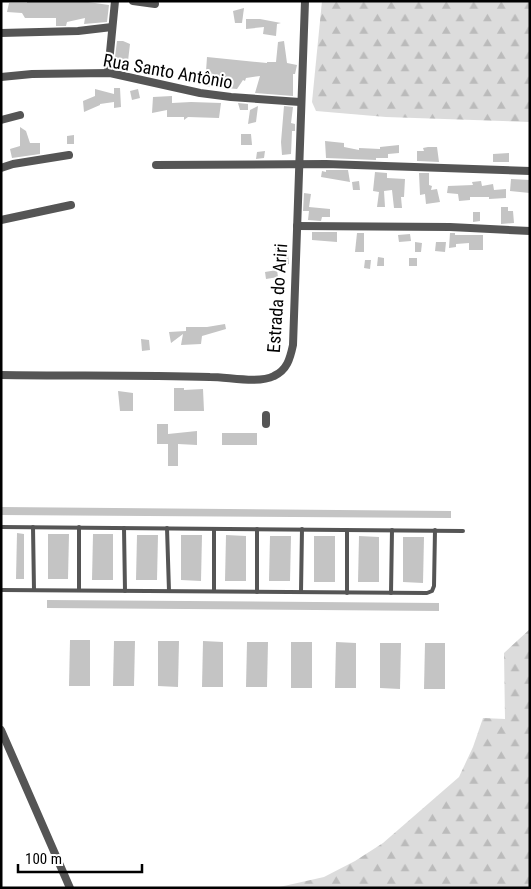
<svg xmlns="http://www.w3.org/2000/svg" width="531" height="889" viewBox="0 0 531 889" font-family="'Roboto Condensed',sans-serif">
<defs>
<pattern id="forest-firs" width="22" height="20" patternUnits="userSpaceOnUse" patternTransform="scale(1.25)"><rect width="22" height="20" fill="#dcdcdc"/><path d="M5 1l3.5 6h-7zM16 11l3.5 6h-7z" fill="#bbb"/></pattern>
</defs>
<rect width="100%" height="100%" fill="#fff"/>
<g fill="url(#forest-firs)">
<polygon points="322,1 530,1 530,122 386,117 316,111 312,102"/>
<polygon points="530,629 530,888 275,888 324,877 355,861 383,843 459,777 473,747 483,718 505,719 504,653"/>
</g>
<g fill="#c4c4c4">
<polygon points="27,1 88,2 109,5 107,22 84,24 85,18 67,22 66,26 56,26 56,18 25,18 22,13 7,12 9,3 27,3"/>
<polygon points="244,8 242,23 235,23 233,11"/>
<polygon points="246,19 260,19 281,23 277,24 276,36 263,34 264,27 246,29"/>
<polygon points="117,41 123,41 130,44 128,61 120,62 120,66 114,65"/>
<polygon points="284,41 287,63 297,65 295,74 293,74 293,96 255,93 260,76 246,78 245,81 243,80 237,89 205,86 207,57 267,63 267,62 276,62 278,42"/>
<polygon points="114,88 120,88 121,107 114,108 114,102 100,104 100,105 84,112 83,101 95,96 95,89 114,94"/>
<polygon points="138,89 140,98 132,100 130,91"/>
<polygon points="172,96 172,103 191,102 221,103 219,118 188,117 184,120 184,117 167,117 167,110 152,113 153,97"/>
<polygon points="238,103 248,104 248,110 240,110"/>
<polygon points="258,106 256,122 248,124 250,110"/>
<polygon points="284,106 293,107 291,123 295,124 295,131 292,131 291,154 282,155 281,142"/>
<polygon points="20,127 26,131 30,143 40,143 40,154 12,158 10,149 20,146"/>
<polygon points="241,134 251,134 252,145 241,145"/>
<polygon points="74,135 74,144 67,144 67,136"/>
<polygon points="325,141 344,143 344,147 359,150 359,148 380,149 380,147 399,145 399,153 388,154 388,158 376,158 376,160 326,158"/>
<polygon points="428,147 437,147 439,162 417,161 417,151 424,151 423,148"/>
<polygon points="265,151 264,158 256,159 257,152"/>
<polygon points="509,153 509,162 493,162 493,154"/>
<polygon points="326,170 348,170 350,182 321,177 322,171 326,172"/>
<polygon points="375,172 387,173 387,178 405,179 404,197 401,197 402,208 394,208 392,190 384,191 385,207 377,207 379,192 373,191"/>
<polygon points="419,173 429,173 429,185 432,186 431,190 437,189 440,202 426,204 425,194 420,195"/>
<polygon points="511,179 530,180 530,193 510,191"/>
<polygon points="359,181 360,190 353,190 352,182"/>
<polygon points="481,181 482,186 493,184 494,190 506,189 506,198 489,199 489,197 470,197 470,200 459,201 458,194 447,193 448,186 473,185 472,182"/>
<polygon points="304,193 311,194 309,207 330,209 330,217 322,217 321,221 308,220 309,211 303,211"/>
<polygon points="501,207 508,207 508,211 513,211 514,223 501,224"/>
<polygon points="473,212 480,212 480,221 473,222"/>
<polygon points="312,232 337,232 337,242 312,240"/>
<polygon points="357,233 364,233 364,252 355,252"/>
<polygon points="450,233 455,233 455,235 483,235 483,250 469,250 469,243 456,244 456,247 449,248"/>
<polygon points="410,234 411,241 399,242 398,235"/>
<polygon points="415,242 422,243 421,252 415,252"/>
<polygon points="436,242 446,242 445,252 435,251"/>
<polygon points="287,244 289,264 276,265 275,245"/>
<polygon points="378,257 384,258 384,266 377,266"/>
<rect x="409" y="258" width="8" height="8"/>
<polygon points="365,260 371,260 370,269 364,268"/>
<polygon points="277,270 278,277 266,279 265,272"/>
<polygon points="225,324 226,329 202,336 201,344 181,345 183,334 171,343 169,332 186,331 186,327 207,327"/>
<polygon points="141,339 149,340 150,350 142,351"/>
<polygon points="174,388 184,388 184,390 203,389 204,411 174,411"/>
<polygon points="118,391 133,393 133,411 120,411"/>
<polygon points="157,424 168,424 168,434 197,431 197,445 178,444 178,466 168,466 168,444 157,444"/>
<rect x="222" y="433" width="35" height="12"/>
<polygon points="1,507 451,511 451,518 1,515"/>
<polygon points="17,533 24,534 24,579 16,579"/>
<polygon points="48,534 69,534 68,579 48,579"/>
<polygon points="93,534 113,534 113,580 92,580"/>
<polygon points="137,535 158,535 157,580 136,580"/>
<polygon points="181,535 202,535 201,581 181,580"/>
<polygon points="226,535 246,536 246,581 225,581"/>
<polygon points="270,536 291,536 290,581 269,581"/>
<rect x="314" y="536" width="21" height="46"/>
<polygon points="359,536 379,537 379,582 358,582"/>
<polygon points="403,537 424,537 423,583 403,582"/>
<polygon points="47,600 439,603 439,611 47,608"/>
<polygon points="70,640 90,640 90,686 69,686"/>
<polygon points="114,641 135,641 134,686 113,686"/>
<polygon points="158,641 179,641 178,687 158,686"/>
<polygon points="203,641 223,642 223,687 202,687"/>
<polygon points="247,642 268,642 267,687 246,687"/>
<rect x="291" y="642" width="21" height="46"/>
<polygon points="336,642 356,643 356,688 335,688"/>
<polygon points="380,643 401,643 400,689 380,688"/>
<polygon points="425,643 445,643 445,689 424,689"/>
</g>
<g fill="none" stroke-linecap="round" stroke-linejoin="round">
<g stroke="#555" stroke-width="4">
<polyline points="1,527 463,531"/>
<polyline points="33,527 34,590"/>
<polyline points="124,528 125,591"/>
<polyline points="167,528 169,591"/>
<polyline points="214,529 214,591"/>
<polyline points="1,590 427,593 432,591 434,586 435,530"/>
<polyline points="79,590 79,527"/>
<polyline points="257,592 257,529"/>
<polyline points="301,592 302,529"/>
<polyline points="347,593 347,530"/>
<polyline points="391,593 392,530"/>
</g>
<g stroke="#555" stroke-width="8">
<polyline points="133,1 155,4"/>
<polyline points="1,33 78,31 112,27"/>
<polyline points="108,73 115,1"/>
<polyline points="1,77 32,74 110,73 200,93 231,97 300,102"/>
<polyline points="1,120 20,115"/>
<polyline points="156,165 326,164 530,171"/>
<polyline points="1,168 13,164 69,155"/>
<polyline points="1,220 71,205"/>
<polyline points="297,226 450,227 530,231"/>
<path d="M 1,375 C 71,376 141,375 210,377 C 229,377 258,384 274,376 C 287,370 290,359 293,345 L 305,1"/>
<polyline points="266,415 266,424"/>
<polyline points="1,730 70,888"/>
</g>
</g>
<g text-anchor="middle" dominant-baseline="central" stroke-width="4" stroke-linejoin="round" paint-order="stroke">
<g font-size="18" fill="#000" stroke="#fff">
<text transform="translate(168 71) rotate(10)">Rua Santo Antônio</text>
<text transform="translate(277 298) rotate(-86)">Estrada do Ariri</text>
</g>
</g>
<rect width="531" height="889" fill="none" stroke="#000000" stroke-width="5"/>
<path d="M18 864v8h124v-8" fill="none" stroke="#000000" stroke-width="2.5"/>
<text x="25" y="864" font-size="15" fill="#000000" stroke="#ffffff" stroke-width="4" paint-order="stroke">100 m</text>
</svg>
